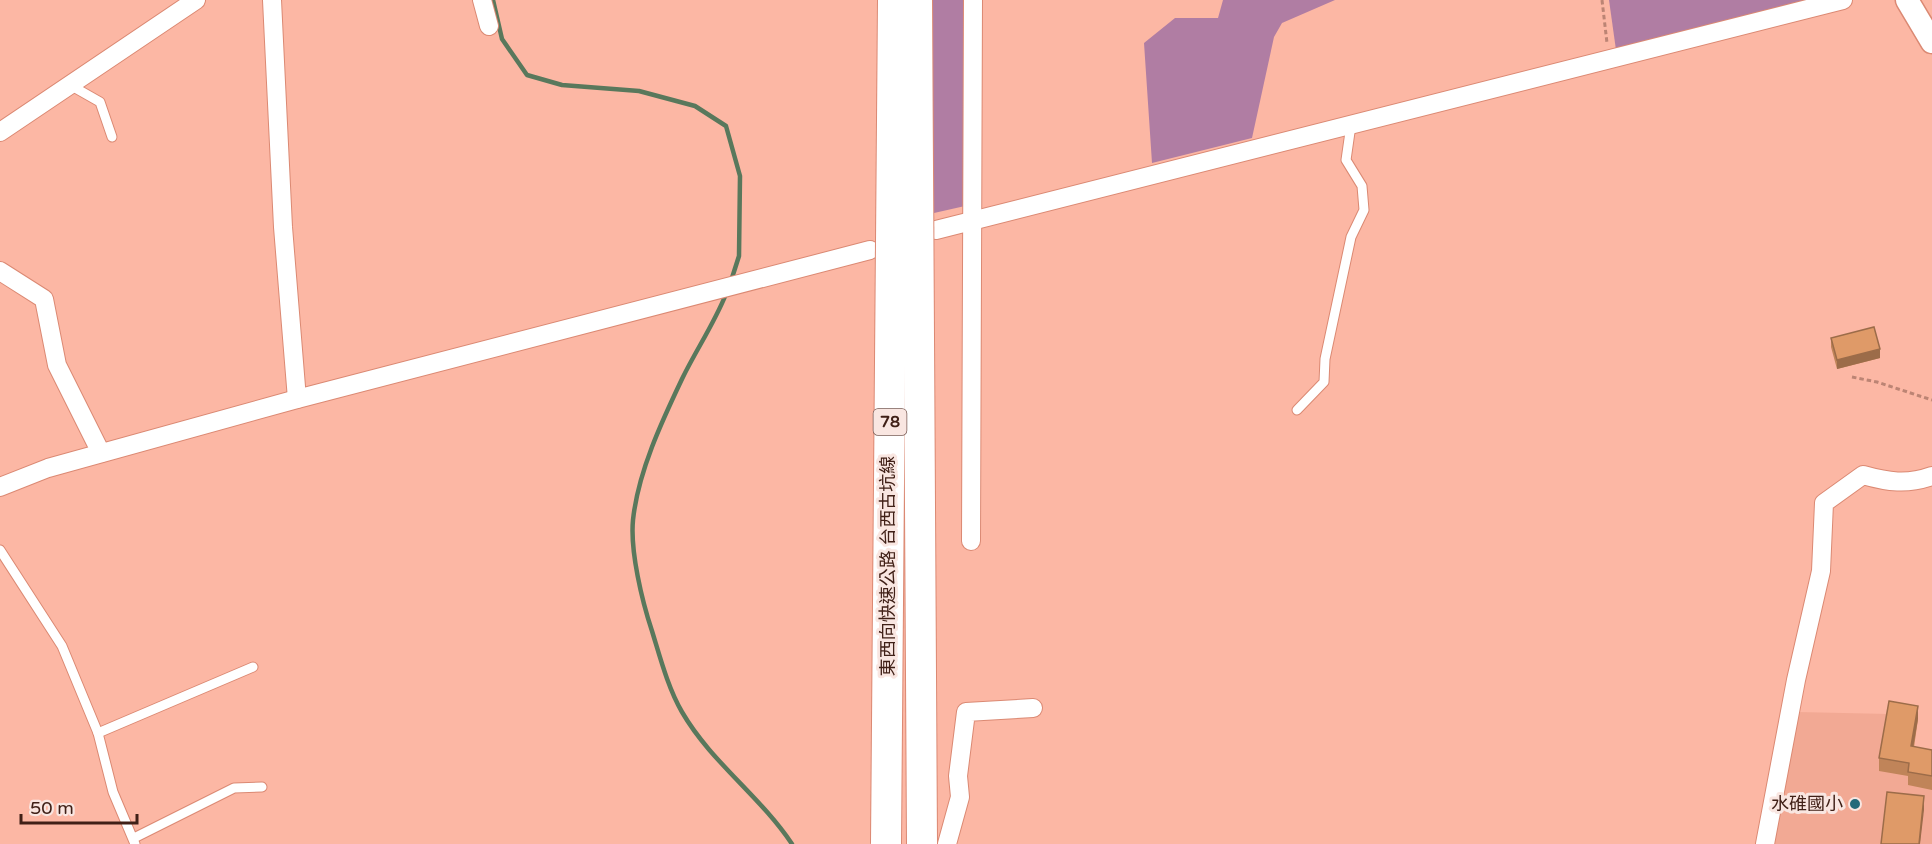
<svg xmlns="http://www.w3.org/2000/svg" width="1932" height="844" viewBox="0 0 1932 844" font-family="'Varela Round','Noto Sans TC',sans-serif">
<rect width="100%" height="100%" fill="#fcb7a4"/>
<polygon fill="#f2a994" points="1797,712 1889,714 1918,719 1912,760 1932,764 1932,844 1769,844"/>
<g fill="#b07da3">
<polygon points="930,0 965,0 965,206 934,213"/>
<polygon points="1223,0 1335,0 1282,23 1274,37 1252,138 1152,163 1144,43 1175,18 1218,18"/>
<polygon points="1609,0 1812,0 1616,50"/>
</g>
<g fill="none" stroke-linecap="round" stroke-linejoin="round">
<g stroke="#59785c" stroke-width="4.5">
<polyline points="493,0 502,39 527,75 562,85 639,91 695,106 726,126 740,176 739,256 731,281"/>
<path d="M 726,294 C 714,324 696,350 682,379 C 662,421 638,472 633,520 C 630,551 642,601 652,631 C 660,657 668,688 682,712 C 711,762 760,796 792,844"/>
</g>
<defs>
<g id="service">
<polyline points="70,85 100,102 112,137"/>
<polyline points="1297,410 1324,382 1325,359 1351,237 1364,210 1362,186 1346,160 1351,125"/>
<polyline points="0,550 62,646 98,733 113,792 135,844"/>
<polyline points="98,733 253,667"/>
<polyline points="134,838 234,788 262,787"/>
</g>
<g id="minor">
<polyline points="272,0 283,227 297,399"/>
<polyline points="482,0 489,26"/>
<polyline points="0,132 196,0"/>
<polyline points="936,230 1843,0"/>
<polyline points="0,271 44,299 57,365 101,453"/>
<polyline points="0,487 48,468 297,399 870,250"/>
<polyline points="971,541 973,0"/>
<polyline points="947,844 960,797 958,776 966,712 1033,708"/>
<path d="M 1765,844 L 1796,680 L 1821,571 L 1824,503 L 1863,475 C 1888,482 1907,485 1932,476"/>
</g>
<polyline id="tertiary" points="1907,0 1932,42"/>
</defs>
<use href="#service" stroke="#db8973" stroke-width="11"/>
<use href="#minor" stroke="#db8973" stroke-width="20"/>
<use href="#tertiary" stroke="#db8973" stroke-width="25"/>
<g stroke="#bc8474" stroke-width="3" stroke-dasharray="4.5 3" stroke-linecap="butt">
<polyline points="1602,0 1607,43"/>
<polyline points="1852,377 1877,382 1932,400"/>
</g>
<use href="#service" stroke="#fff" stroke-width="9"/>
<use href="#minor" stroke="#fff" stroke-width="18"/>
<use href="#tertiary" stroke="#fff" stroke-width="22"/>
<defs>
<g id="trunk-bridge">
<polyline points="917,0 922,844"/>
<polyline points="886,844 893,0"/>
</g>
</defs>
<use href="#trunk-bridge" stroke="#db8973" stroke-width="32" stroke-linecap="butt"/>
<use href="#trunk-bridge" stroke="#fff" stroke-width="30"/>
</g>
<g fill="#c08459">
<polygon points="1831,338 1880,358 1837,369 1831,347"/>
<polygon points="1918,719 1914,747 1932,750 1932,790 1908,785 1908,776 1879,771 1879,758"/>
</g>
<g fill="#9c6c49">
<polygon points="1880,349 1880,358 1837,369 1837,360"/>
<polygon points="1918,706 1918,719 1911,760 1911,746"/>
<polygon points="1924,796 1924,810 1920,844 1919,844"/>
</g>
<g fill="#df9a68" stroke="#9c6c49" stroke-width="1.5">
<polygon points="1874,327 1880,349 1837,360 1831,338"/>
<polygon points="1889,701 1918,706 1911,746 1932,750 1932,776 1908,772 1909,763 1879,758"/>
<polygon points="1887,792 1924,796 1919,844 1881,844"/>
</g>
<circle fill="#246a7a" stroke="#f9e6e1" stroke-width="2" cx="1855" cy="804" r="6"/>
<g text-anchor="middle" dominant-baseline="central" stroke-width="6" stroke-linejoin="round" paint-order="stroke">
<rect fill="#f9e6e1" stroke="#785b54" stroke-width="1.5" x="873.5" y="409" width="33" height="26" rx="4.5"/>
<g font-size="16" font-weight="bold" fill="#402017">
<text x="890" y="422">78</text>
</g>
<g font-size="18" fill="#402017" stroke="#f9e6e1">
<text transform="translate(888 566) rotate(-90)">東西向快速公路 台西古坑線</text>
</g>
<g font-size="18" fill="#402017" stroke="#f9e6e1" text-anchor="end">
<text x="1843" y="804">水碓國小</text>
</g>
</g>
<path d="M21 814v9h116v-9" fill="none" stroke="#402017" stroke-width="3"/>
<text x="30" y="814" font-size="18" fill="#402017" stroke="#f9e6e1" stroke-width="4.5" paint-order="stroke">50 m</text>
</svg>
